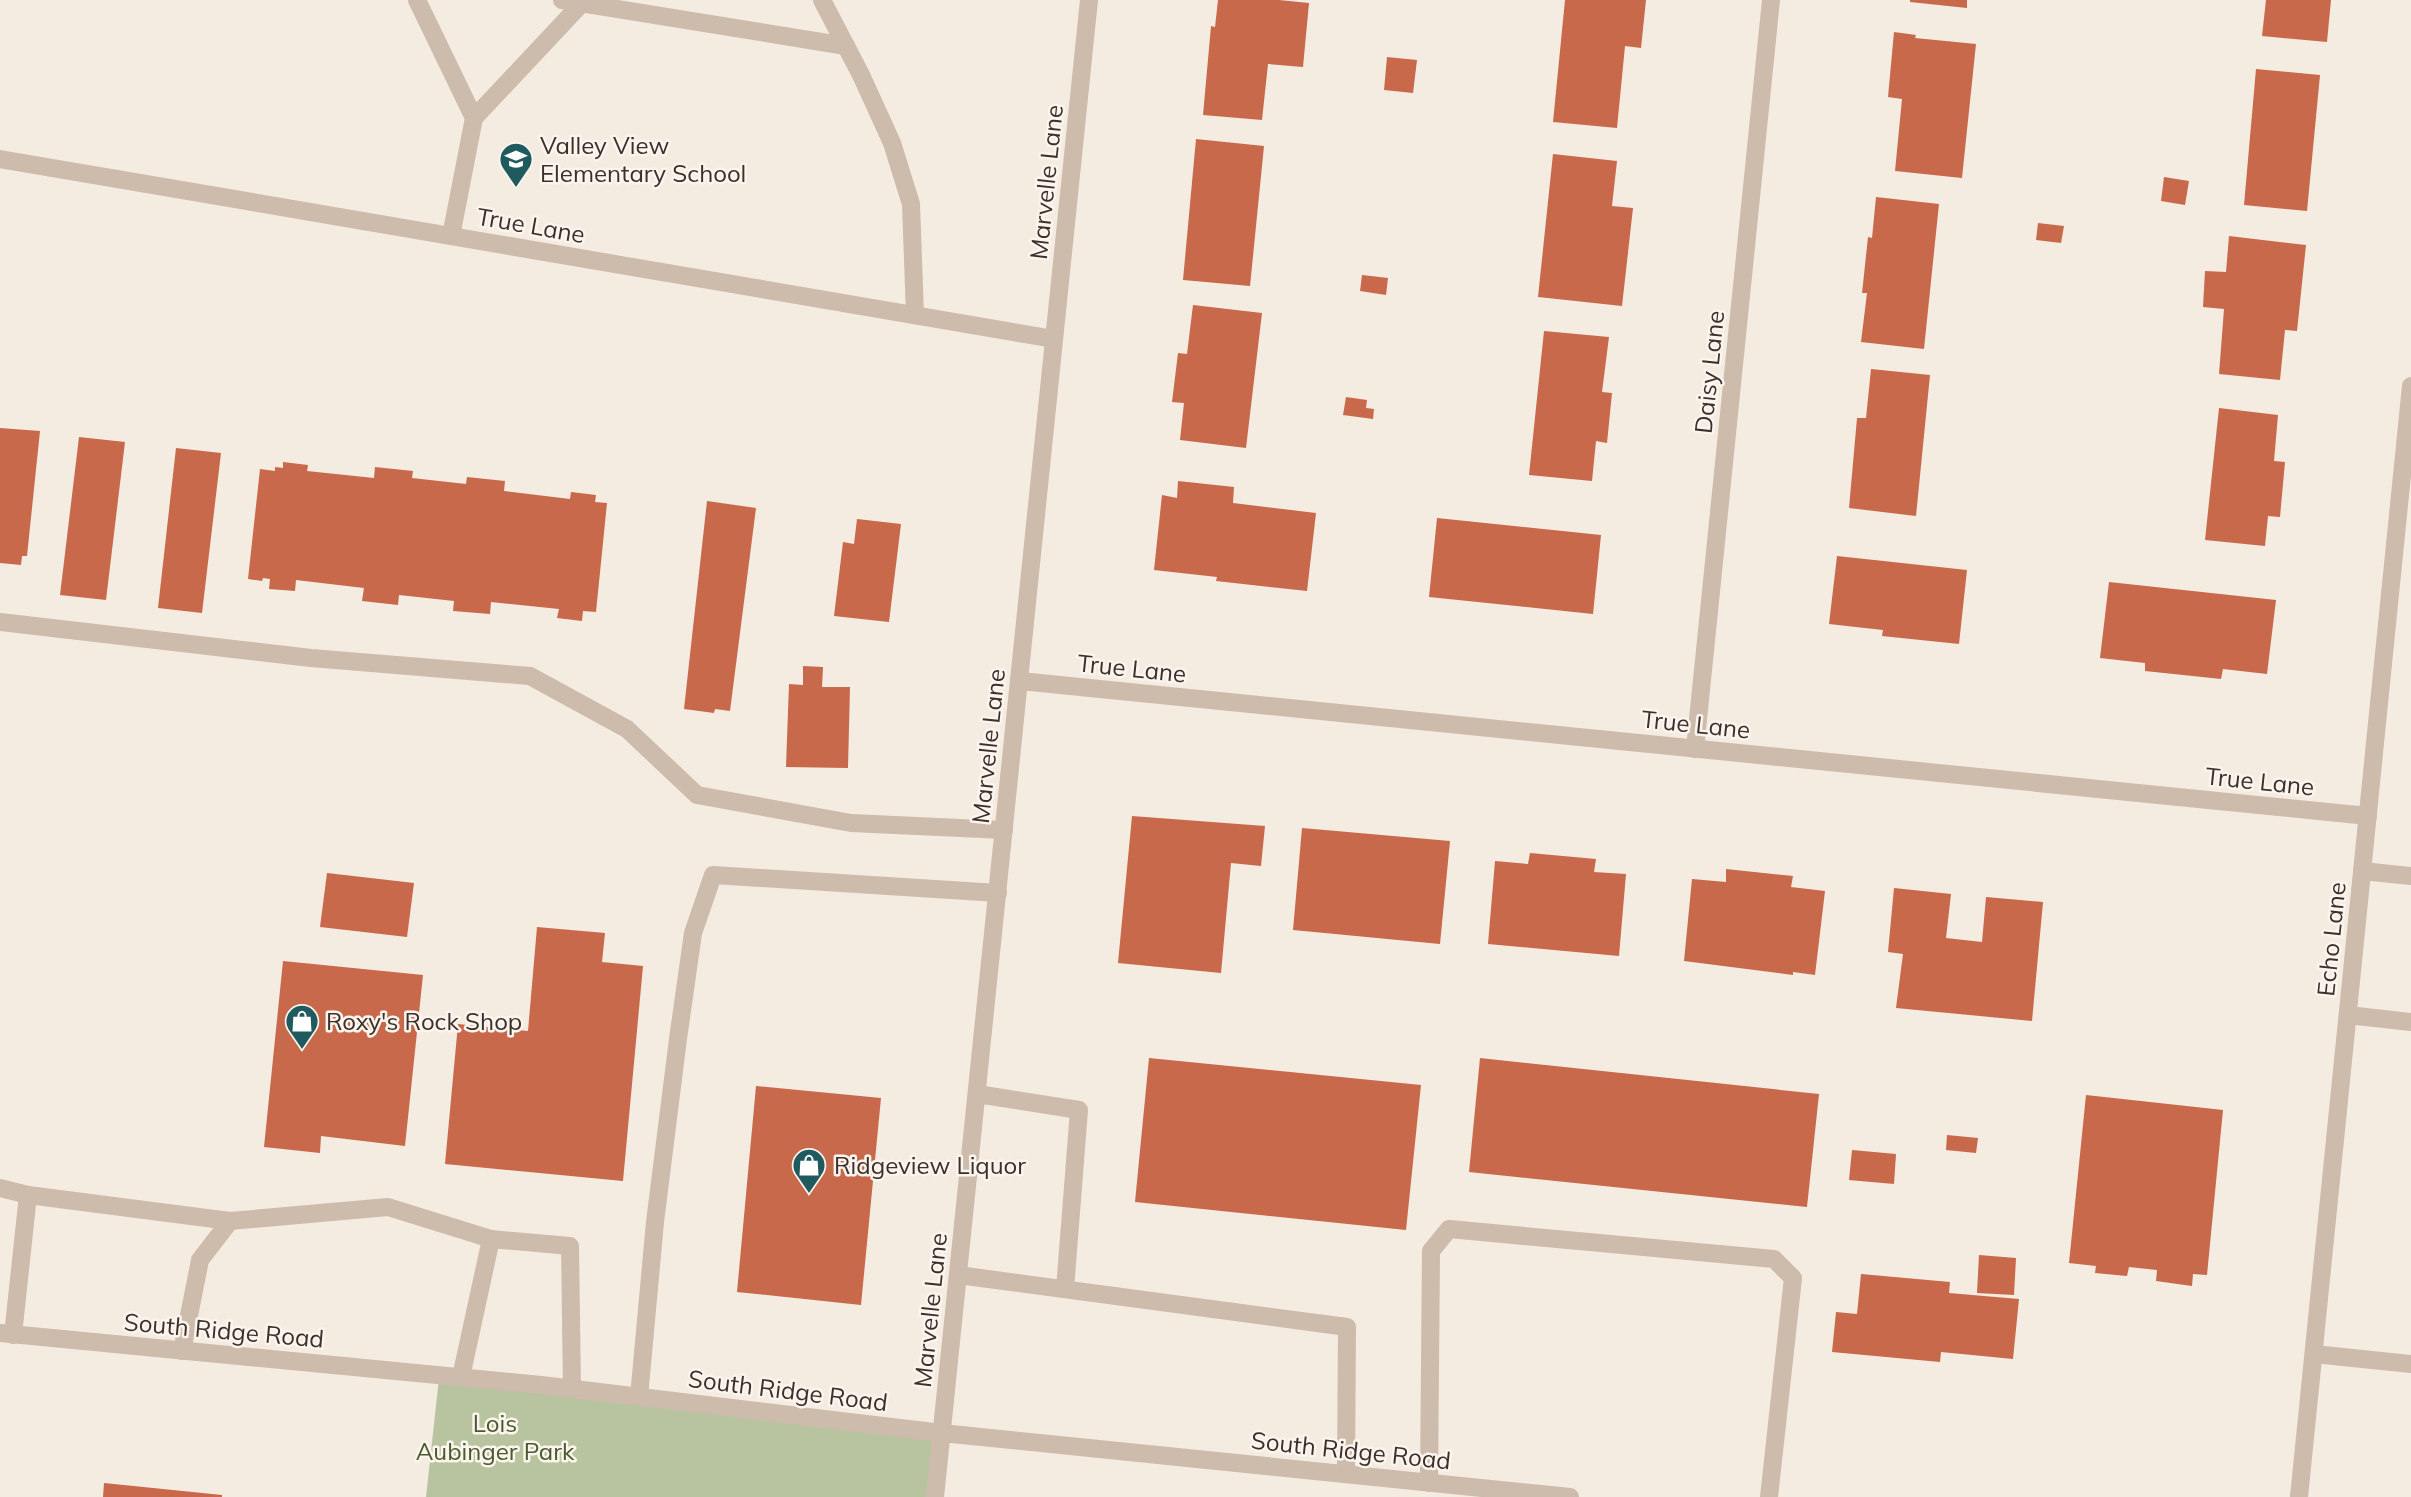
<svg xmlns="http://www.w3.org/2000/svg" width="2411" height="1497" viewBox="0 0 2411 1497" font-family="Mulish,sans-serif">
<rect width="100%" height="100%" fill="#f4ebe1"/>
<polygon fill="#b8c4a0" points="440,1369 942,1433 935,1497 426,1497"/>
<g fill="#c8694b">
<polygon points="1218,0 1279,0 1309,3 1303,67 1268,64 1262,120 1203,115 1211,26 1215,27"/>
<polygon points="1565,0 1646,0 1641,48 1625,46 1617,128 1553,122"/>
<polygon points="1910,0 1967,0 1967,8 1910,2"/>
<polygon points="2266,0 2331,0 2327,42 2262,36"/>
<polygon points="1894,32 1916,35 1915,38 1976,44 1962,178 1895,171 1902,99 1888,97"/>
<polygon points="1387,57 1417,60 1413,93 1384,90"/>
<polygon points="2256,69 2320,75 2307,211 2244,205"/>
<polygon points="1196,139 1264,146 1250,286 1183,280"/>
<polygon points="1553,154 1617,161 1612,206 1633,208 1622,306 1538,297"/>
<polygon points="2164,177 2189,181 2185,205 2161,201"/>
<polygon points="1876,197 1939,204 1924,349 1861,342 1867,293 1862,293 1863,284 1868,237 1872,238"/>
<polygon points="2038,223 2064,226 2061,243 2036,240"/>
<polygon points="2229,236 2306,245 2297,331 2285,330 2280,380 2219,374 2224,309 2203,307 2205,271 2226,272"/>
<polygon points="1362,275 1388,278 1386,295 1360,291"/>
<polygon points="1193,305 1262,313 1246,448 1180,440 1184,403 1172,402 1178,353 1187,354"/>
<polygon points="1544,331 1609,337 1602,392 1612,393 1607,443 1596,441 1592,481 1529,475"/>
<polygon points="1871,369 1930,375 1916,516 1849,508 1857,418 1866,418"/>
<polygon points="1346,397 1367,400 1366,408 1374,409 1373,419 1343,415"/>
<polygon points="2219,408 2278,415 2274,461 2285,462 2280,517 2268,516 2265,546 2205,540"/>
<polygon points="0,428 40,431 27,556 22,556 21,565 0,563"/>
<polygon points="79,437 125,442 106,600 60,595"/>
<polygon points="176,448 221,453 202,613 158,608"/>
<polygon points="283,462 308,465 307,471 374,478 375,467 413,471 412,478 466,484 467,477 505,481 504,491 570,499 571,492 596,495 595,502 607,503 596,612 583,611 582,621 557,618 559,609 491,602 490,614 453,611 454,601 399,595 398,605 362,601 364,588 296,580 295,591 269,589 270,579 263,578 262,581 248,579 260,469 275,471 275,467 283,468"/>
<polygon points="1178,481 1234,487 1233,503 1316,513 1307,591 1216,581 1217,577 1154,570 1162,495 1177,498"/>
<polygon points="707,501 756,508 730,711 715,709 714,713 684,709"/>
<polygon points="1437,518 1601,535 1593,614 1429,597"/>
<polygon points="857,519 901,524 889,622 834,616 843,542 854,544"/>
<polygon points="1837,556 1967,570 1959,644 1882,636 1883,630 1829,624"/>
<polygon points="2109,582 2276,600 2267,674 2223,669 2221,679 2145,671 2145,663 2100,658"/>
<polygon points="803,666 823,667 822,687 850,687 848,768 786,767 789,684 803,685"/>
<polygon points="1132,816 1265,826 1261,866 1231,863 1221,973 1118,963"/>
<polygon points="1302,828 1450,841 1440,944 1293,930"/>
<polygon points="1530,853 1596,859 1594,872 1626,874 1619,956 1488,944 1495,861 1528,864"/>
<polygon points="1726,869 1793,876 1791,887 1825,891 1815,975 1793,972 1793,975 1684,961 1692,879 1726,882"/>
<polygon points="327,873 414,883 407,937 320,927"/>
<polygon points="1894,888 1951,894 1946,938 1982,942 1986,897 2043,902 2032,1021 1896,1008 1903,954 1888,952"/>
<polygon points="537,927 605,933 602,962 643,966 623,1181 445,1164 458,1024 528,1031"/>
<polygon points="283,961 423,975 405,1146 321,1136 320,1153 264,1147"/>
<polygon points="1149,1058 1421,1085 1406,1230 1135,1202"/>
<polygon points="1480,1058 1819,1094 1807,1207 1469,1172"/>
<polygon points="756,1086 881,1098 861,1305 737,1292"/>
<polygon points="2086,1095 2223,1110 2207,1275 2193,1274 2192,1286 2156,1281 2157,1270 2129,1267 2127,1276 2095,1273 2096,1266 2069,1263"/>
<polygon points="1947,1135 1978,1138 1976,1153 1946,1150"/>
<polygon points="1852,1150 1896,1154 1894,1184 1849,1180"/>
<polygon points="1979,1255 2016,1258 2014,1295 1977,1293"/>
<polygon points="1861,1274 1950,1282 1949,1293 2019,1299 2013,1359 1941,1352 1940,1362 1832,1352 1836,1312 1857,1314"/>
<polygon points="104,1483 222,1495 222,1497 103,1497"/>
</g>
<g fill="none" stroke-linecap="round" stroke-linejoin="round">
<g stroke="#cdbbac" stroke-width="18">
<polyline points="417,0 474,118 451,236"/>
<polyline points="562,0 846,46"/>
<polyline points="822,0 861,75 892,143 911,204 915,315"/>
<polyline points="474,118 582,3"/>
<polyline points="0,159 1054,339"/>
<polyline points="0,622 311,658 530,676 627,729 697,795 851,823 1004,830"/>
<polyline points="1020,681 2368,816"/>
<polyline points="1695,749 1771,0"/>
<polyline points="2362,871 2411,876"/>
<polyline points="2348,1015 2411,1022"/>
<polyline points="977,1094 1079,1110 1065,1289"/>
<polyline points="0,1188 28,1195"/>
<polyline points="958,1275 1347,1327 1346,1474"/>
<polyline points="0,1333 541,1385 942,1433 1570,1497"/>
<polyline points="13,1335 28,1195 230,1221"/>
<polyline points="182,1351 200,1260 230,1221 388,1207 491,1239"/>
<polyline points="2314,1354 2411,1364"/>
<polyline points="461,1377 491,1239 570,1246 572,1389"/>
<polyline points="639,1397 655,1222 678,1039 693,933 713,875 998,893"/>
<polyline points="1429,1483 1431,1251 1449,1229 1774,1259 1793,1278 1769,1497"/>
<polyline points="935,1497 1089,0"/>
<polyline points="2299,1497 2411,386"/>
</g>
</g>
<defs>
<symbol id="school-pin" viewBox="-11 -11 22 30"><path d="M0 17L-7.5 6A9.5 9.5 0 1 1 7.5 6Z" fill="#1f5a5e" stroke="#fbf5ee"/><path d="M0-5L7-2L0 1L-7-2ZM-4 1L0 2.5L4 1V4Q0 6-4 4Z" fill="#fff"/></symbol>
<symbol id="shop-pin" viewBox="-11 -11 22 30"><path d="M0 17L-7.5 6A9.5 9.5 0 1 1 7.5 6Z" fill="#1f5a5e" stroke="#fbf5ee"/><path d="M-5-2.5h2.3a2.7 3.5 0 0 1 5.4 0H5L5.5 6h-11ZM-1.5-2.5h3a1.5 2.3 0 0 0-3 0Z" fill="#fff"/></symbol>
</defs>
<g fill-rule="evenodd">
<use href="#school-pin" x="497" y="140" width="38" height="52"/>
<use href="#shop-pin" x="283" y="1002" width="38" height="52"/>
<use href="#shop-pin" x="790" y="1146" width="38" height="52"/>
</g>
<g text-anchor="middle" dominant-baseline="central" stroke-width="5" stroke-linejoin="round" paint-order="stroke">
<g font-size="24" fill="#3b302b" stroke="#fbf5ee" text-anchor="start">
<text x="540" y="145">Valley View<tspan x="540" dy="28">Elementary School</tspan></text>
<text x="326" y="1021">Roxy's Rock Shop</text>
<text x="834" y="1165">Ridgeview Liquor</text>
</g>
<g font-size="24" fill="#3b302b" stroke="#fbf5ee">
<text transform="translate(1046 182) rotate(-84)">Marvelle Lane</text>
<text transform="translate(531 225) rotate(10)">True Lane</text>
<text transform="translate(1709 372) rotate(-84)">Daisy Lane</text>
<text transform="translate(1132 668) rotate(6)">True Lane</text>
<text transform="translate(1696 724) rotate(6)">True Lane</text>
<text transform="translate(988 746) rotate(-84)">Marvelle Lane</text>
<text transform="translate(2260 781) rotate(6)">True Lane</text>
<text transform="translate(2331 939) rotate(-84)">Echo Lane</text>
<text transform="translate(930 1310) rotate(-84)">Marvelle Lane</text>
<text transform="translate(224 1330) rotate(5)">South Ridge Road</text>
<text transform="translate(788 1390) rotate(7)">South Ridge Road</text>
<text transform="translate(1351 1450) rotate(6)">South Ridge Road</text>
</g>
<g font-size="24" fill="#4a5a2e" stroke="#fbf5ee">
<text x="495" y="1423">Lois<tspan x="495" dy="28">Aubinger Park</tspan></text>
</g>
</g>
</svg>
